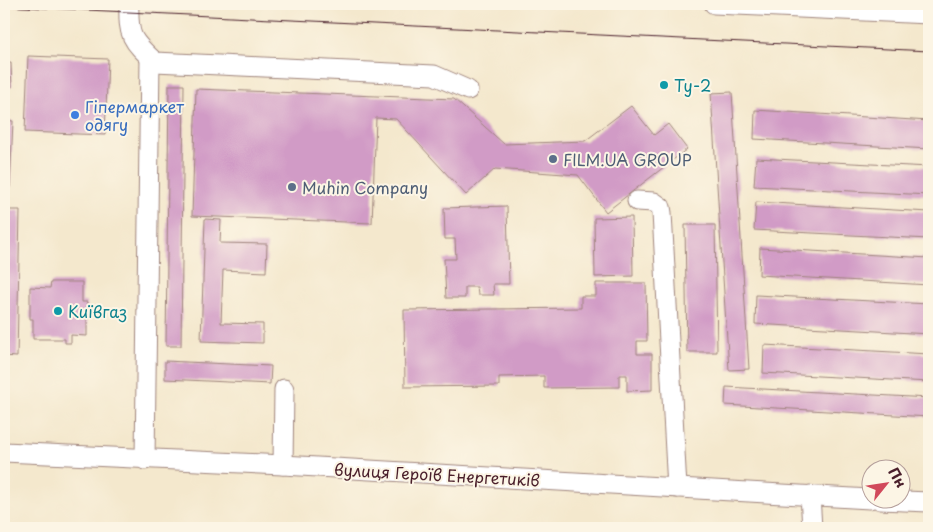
<svg xmlns="http://www.w3.org/2000/svg" width="933" height="532" viewBox="0 0 933 532" font-family="'Playpen Sans',sans-serif">
<rect width="100%" height="100%" fill="#fcf5e5"/>
<filter id="ink" filterUnits="userSpaceOnUse"><feTurbulence type="fractalNoise" baseFrequency=".02" numOctaves="2"/><feDisplacementMap in="SourceGraphic" scale="10" xChannelSelector="R" yChannelSelector="G"/><feConvolveMatrix kernelMatrix="1 2 1 2 8 2 1 2 1" color-interpolation-filters="sRGB"/></filter>
<filter id="wash" filterUnits="userSpaceOnUse"><feTurbulence type="fractalNoise" baseFrequency=".0096" numOctaves="4" result="noise"/><feDisplacementMap in="SourceGraphic" scale="20" xChannelSelector="R" yChannelSelector="G"/><feGaussianBlur stdDeviation="1.12" result="paint"/><feColorMatrix in="noise" values="0 0 0 0 0 0 0 0 0 0 0 0 0 0 0 0 0 1.4 0 .05"/><feComposite in="paint" operator="in"/></filter>
<g filter="url(#wash)">
<rect width="100%" height="100%" fill="#f4e8cd"/>
<g id="blocks">
<g fill="#d19bc6">
<polygon points="28,56 108,59 105,135 25,132"/>
<polygon points="4,63 11,63 12,87 4,87"/>
<polygon points="169,85 184,85 181,346 166,346"/>
<polygon points="196,89 454,99 504,144 585,141 631,106 654,135 668,124 687,149 606,212 578,175 495,169 466,195 396,119 376,118 372,223 192,216"/>
<polygon points="732,92 749,369 729,370 711,93"/>
<polygon points="755,110 929,121 929,149 754,139"/>
<polygon points="4,120 13,121 10,187 4,187"/>
<polygon points="756,158 929,167 929,195 754,186"/>
<polygon points="756,202 929,212 929,239 754,230"/>
<polygon points="507,206 509,284 493,284 494,295 478,295 477,287 465,287 465,298 446,298 444,259 456,259 455,239 445,239 444,208"/>
<polygon points="4,210 20,210 17,357 4,356"/>
<polygon points="632,217 633,276 595,277 594,218"/>
<polygon points="205,219 221,220 220,243 267,244 266,272 223,270 221,323 263,324 263,343 201,341"/>
<polygon points="685,225 715,225 717,352 687,352"/>
<polygon points="760,248 929,258 929,285 759,275"/>
<polygon points="51,282 82,282 82,302 87,302 87,336 71,335 71,343 65,343 65,339 33,339 33,319 30,319 30,287 50,288"/>
<polygon points="596,283 646,283 647,341 637,341 637,354 652,354 652,390 627,391 627,375 619,375 619,387 544,388 544,376 499,377 499,386 405,387 404,310 581,308 581,296 596,296"/>
<polygon points="756,295 929,304 929,334 755,324"/>
<polygon points="764,345 929,354 929,382 763,373"/>
<polygon points="165,361 271,366 270,384 165,379"/>
<polygon points="726,387 929,398 929,417 725,405"/>
</g>
</g>
</g>
<g filter="url(#ink)">
<use href="#blocks" fill-opacity="0" stroke="#9f847c" stroke-width="1"/>
<g fill="none" stroke-linecap="round" stroke-linejoin="round">
<defs>
<g id="minor">
<path d="M 129,4 C 128,36 131,40 155,62 L 434,75 L 468,90"/>
<polyline points="714,4 929,14"/>
<polyline points="637,201 654,202 661,207 662,213 677,488"/>
<polyline points="4,452 283,465 870,499"/>
<polyline points="145,460 150,58"/>
<polyline points="283,465 284,389"/>
<polyline points="810,495 812,528"/>
<polyline points="880,500 929,502"/>
</g>
</defs>
<use href="#minor" stroke="#9f847c" stroke-width="21"/>
<use href="#minor" stroke="#fff" stroke-width="19"/>
<polyline stroke="#4a1f2b" stroke-width="1" points="4,6 929,51"/>
</g>
</g>
<g fill="#0f9aa8" stroke="#fcf5e5" stroke-width="2">
<circle cx="664" cy="85" r="5"/>
<circle cx="58" cy="311" r="5"/>
</g>
<circle fill="#3f7fe0" stroke="#fcf5e5" stroke-width="2" cx="75" cy="115" r="5"/>
<g fill="#5c6f8a" stroke="#fcf5e5" stroke-width="2">
<circle cx="553" cy="159" r="5"/>
<circle cx="292" cy="187" r="5"/>
</g>
<g text-anchor="middle" dominant-baseline="central" stroke-width="4" stroke-linejoin="round" paint-order="stroke">
<g font-size="16" fill="#0d838f" stroke="#fcf5e5" text-anchor="start">
<text x="674" y="85">Ту-2</text>
<text x="68" y="311">Київгаз</text>
</g>
<g font-size="16" fill="#366cbe" stroke="#fcf5e5" text-anchor="start">
<text x="85" y="106">Гіпермаркет<tspan x="85" dy="18">одягу</tspan></text>
</g>
<g font-size="16" fill="#4e5e75" stroke="#fcf5e5" text-anchor="start">
<text x="563" y="159">FILM.UA GROUP</text>
<text x="302" y="187">Muhin Company</text>
</g>
<g font-size="16" fill="#4a1f2b" stroke="#fcf5e5">
<text transform="translate(437 474) rotate(3)">вулиця Героїв Енергетиків</text>
</g>
</g>
<rect width="933" height="532" fill="none" stroke="#fcf5e5" stroke-width="20"/>
<g transform="translate(886 484) rotate(60)"><circle r="24" fill="#fcf5e5" stroke="#b59f9b"/>
<path d="M0-4L9 19L0 12L-9 19Z" fill="#d1495b"/>
<text y="-8" font-size="14" font-weight="bold" text-anchor="middle" fill="#4a1f2b">Пн</text>
</g>
</svg>
